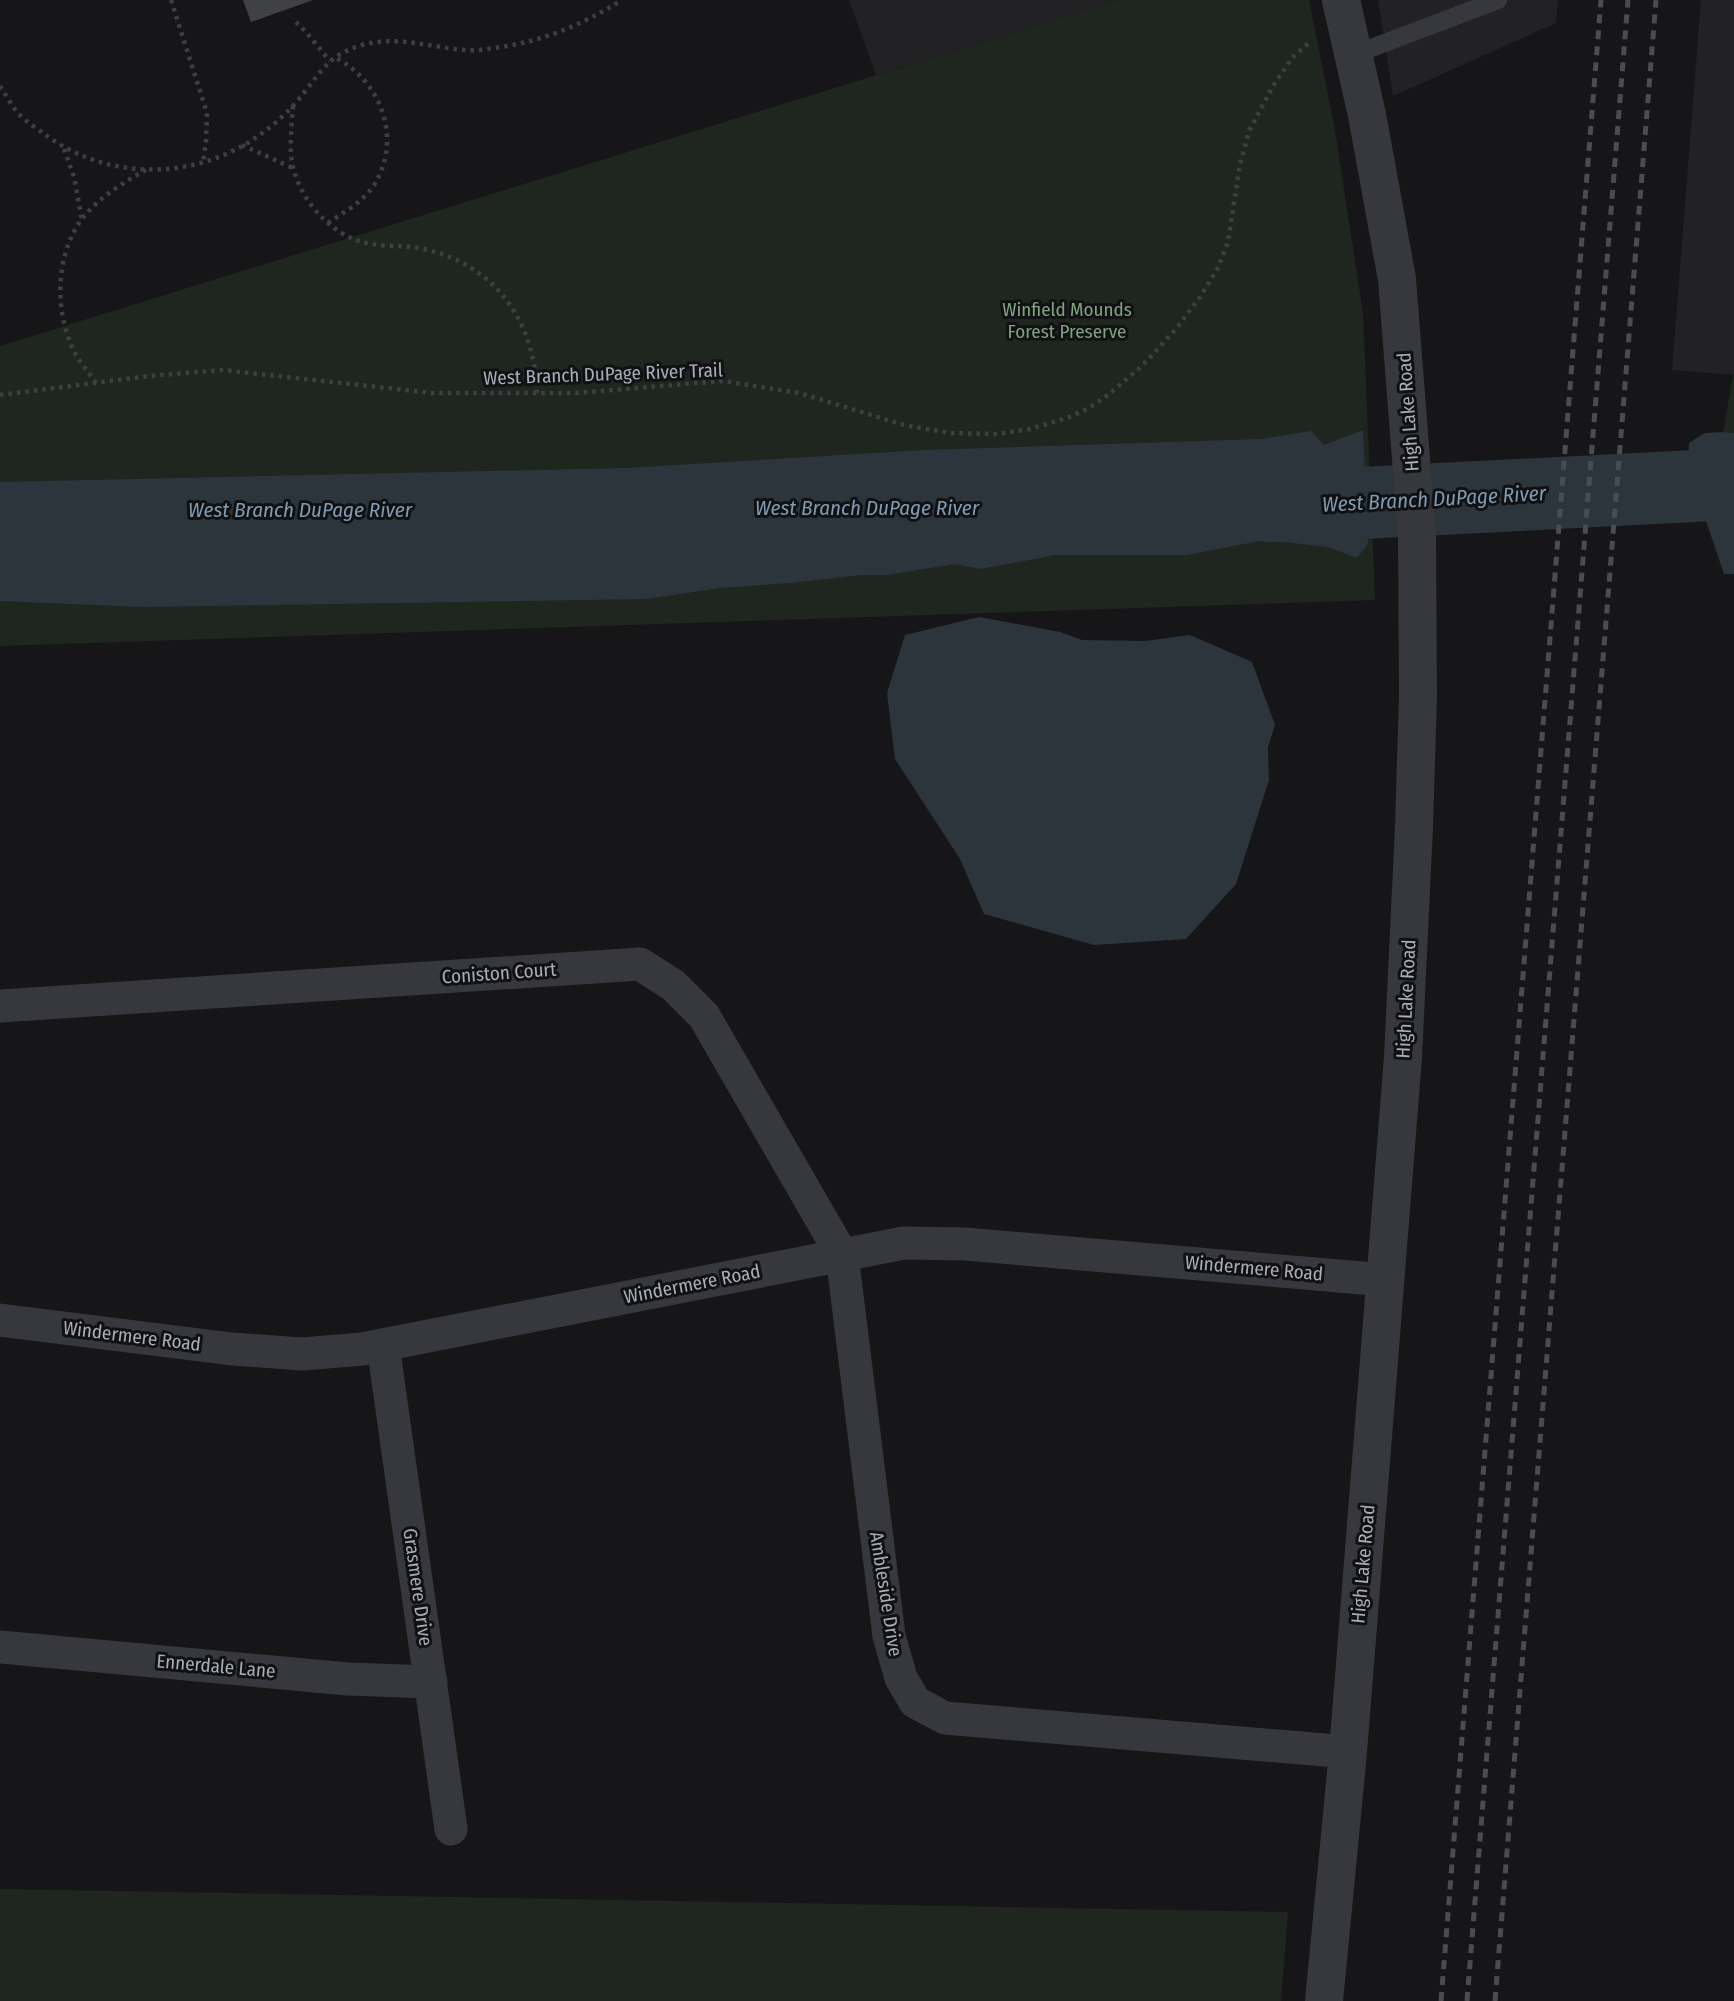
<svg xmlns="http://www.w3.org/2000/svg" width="1734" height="2001" viewBox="0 0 1734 2001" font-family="'Fira Sans Condensed',sans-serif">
<rect width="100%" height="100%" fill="#161618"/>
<g fill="#222225">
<polygon points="849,0 1119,0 876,75"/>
<polygon points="1378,0 1558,0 1556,23 1393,96"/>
<polygon points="1701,0 1734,0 1734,375 1672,370"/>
</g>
<g fill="#1e261f">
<polygon points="1119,0 1309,0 1335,130 1363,313 1375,600 0,646 0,346"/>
<polygon points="1734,375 1734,433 1723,432 1733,376"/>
<polygon points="0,1889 1288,1912 1281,2001 0,2001"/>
</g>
<g fill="#2c353c">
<polygon points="1363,430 1368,544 1357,558 1328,547 1265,540 1187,555 1055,555 981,569 955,564 888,575 861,575 791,583 720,588 647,599 142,607 0,601 0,482 626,468 925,450 1261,439 1311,431 1324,445"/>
<polygon points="1723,432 1734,433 1734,574 1724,574 1688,468 1689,443 1705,433"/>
<polygon points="979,617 1060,632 1082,640 1145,641 1190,635 1252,662 1275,725 1268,747 1269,780 1236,884 1186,939 1094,945 984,914 960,859 895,759 887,693 905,635"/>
</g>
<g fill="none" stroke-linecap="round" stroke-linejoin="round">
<polyline stroke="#2c353c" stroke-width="72" points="1268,506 1302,506 1734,484"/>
</g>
<polygon fill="#404145" points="243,0 313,0 251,22"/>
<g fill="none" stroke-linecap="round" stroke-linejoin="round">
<g stroke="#3d3f44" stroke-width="4.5" stroke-dasharray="3.5 5" stroke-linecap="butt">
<polyline points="171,0 207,113 206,142 203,163"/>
<polyline points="296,22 306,32 330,61"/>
<path d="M 0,86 C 6,95 11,105 18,113 C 26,122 38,129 47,136 C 113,183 201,180 265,131 C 280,120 295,105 306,90 C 324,67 332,54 362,45 C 399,35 431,48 467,50 C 476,51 485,49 494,48 C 541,42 582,25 622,0"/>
<path d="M 293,106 C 292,121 290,138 291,154 C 293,192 328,235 366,243 C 385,247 405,245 424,249 C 496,265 535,322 537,393"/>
<polyline points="242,145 293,168"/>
<polyline points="64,149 74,177 82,220"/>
<path d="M 328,223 C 344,212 363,202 374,185 C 403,139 381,80 334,57"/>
<path d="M 96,383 C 90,374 83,366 77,357 C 55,317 54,262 79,223 C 95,200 122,183 146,170"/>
<polyline points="0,395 149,376 223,370 432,393 576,393 723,381 799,393 904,425 950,433 997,434 1030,429 1067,418 1089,408 1108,395 1142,366 1176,329 1200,297 1218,268 1228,242 1240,164 1249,131 1273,86 1292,58 1311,41"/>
</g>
<polyline stroke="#37383d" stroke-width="18" points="1353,55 1498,0"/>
<g stroke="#37383d" stroke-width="33">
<polyline points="0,1006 640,964 673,985 704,1016 842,1255 889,1636 901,1678 915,1702 945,1718 1348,1752"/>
<polyline points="0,1320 232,1349 302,1354 362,1349 904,1243 965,1244 1386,1280"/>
<polyline points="383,1345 451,1829"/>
<polyline points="0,1647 348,1679 431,1682"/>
</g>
<polyline stroke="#37383d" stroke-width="38" points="1324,2001 1348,1752 1403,1057 1414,827 1418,696 1417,536 1397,279 1367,115 1341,0"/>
<g stroke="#4a4c52" stroke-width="5" stroke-dasharray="9 7" stroke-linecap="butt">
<polyline points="1441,2001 1601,0"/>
<polyline points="1467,2001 1628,0"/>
<polyline points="1495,2001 1656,0"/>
</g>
</g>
<g text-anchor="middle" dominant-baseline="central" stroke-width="6" stroke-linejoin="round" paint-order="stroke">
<g font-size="19" fill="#7fa381" stroke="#111113">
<text x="1067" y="309">Winfield Mounds<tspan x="1067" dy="22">Forest Preserve</tspan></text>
</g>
<g font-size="19" fill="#a8adb8" stroke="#111113">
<text transform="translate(603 374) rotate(-2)">West Branch DuPage River Trail</text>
<text transform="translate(1408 412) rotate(-94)">High Lake Road</text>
<text transform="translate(499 973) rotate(-4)">Coniston Court</text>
<text transform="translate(1406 999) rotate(-87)">High Lake Road</text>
<text transform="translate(1254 1268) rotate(5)">Windermere Road</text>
<text transform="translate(692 1284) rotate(-11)">Windermere Road</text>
<text transform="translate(132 1336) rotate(7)">Windermere Road</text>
<text transform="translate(1363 1564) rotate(-85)">High Lake Road</text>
<text transform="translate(418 1587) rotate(82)">Grasmere Drive</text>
<text transform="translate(886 1594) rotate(81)">Ambleside Drive</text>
<text transform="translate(216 1666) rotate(5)">Ennerdale Lane</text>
</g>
<g font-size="21" font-style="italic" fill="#7f9bb3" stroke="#111113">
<text transform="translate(1434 499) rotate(-3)">West Branch DuPage River</text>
<text x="867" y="508">West Branch DuPage River</text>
<text x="300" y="510">West Branch DuPage River</text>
</g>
</g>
</svg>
